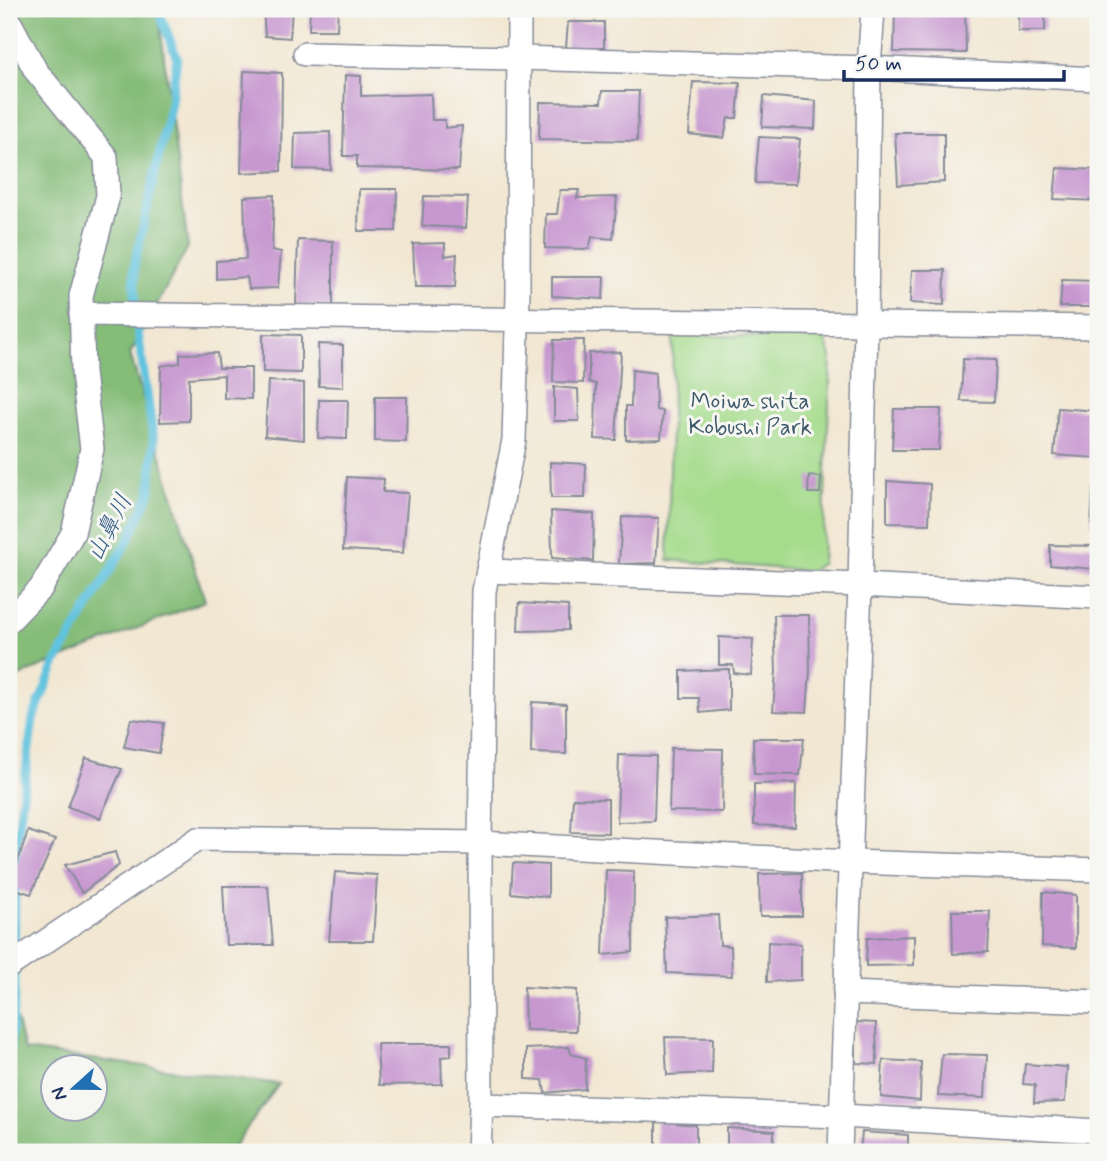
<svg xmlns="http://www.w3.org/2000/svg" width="1107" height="1161" viewBox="0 0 1107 1161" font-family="Mynerve,'Klee One',sans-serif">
<rect width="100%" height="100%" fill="#f6f6f2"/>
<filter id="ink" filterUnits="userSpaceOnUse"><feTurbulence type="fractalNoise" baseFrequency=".0143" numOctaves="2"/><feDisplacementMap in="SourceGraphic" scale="14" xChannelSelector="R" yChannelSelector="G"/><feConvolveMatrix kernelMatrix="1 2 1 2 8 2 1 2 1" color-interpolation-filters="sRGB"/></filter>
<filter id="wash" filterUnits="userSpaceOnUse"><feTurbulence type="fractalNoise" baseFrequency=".00686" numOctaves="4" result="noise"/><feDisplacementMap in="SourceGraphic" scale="28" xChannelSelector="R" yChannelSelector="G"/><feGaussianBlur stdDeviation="1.57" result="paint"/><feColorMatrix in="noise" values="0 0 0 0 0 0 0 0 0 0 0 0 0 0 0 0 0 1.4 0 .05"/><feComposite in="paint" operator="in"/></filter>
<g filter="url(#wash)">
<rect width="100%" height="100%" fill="#f2e7d2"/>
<polygon fill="#a5dc8c" stroke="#608675" stroke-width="2" points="673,335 824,338 831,357 822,563 811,571 668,560"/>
<g fill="#84bc78" stroke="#50766b" stroke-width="2" fill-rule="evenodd">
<polygon points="9,9 158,9 188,247 130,354 205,601 9,680"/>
<path d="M 9,989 L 24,1050 L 279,1084 L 230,1152 L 9,1152 ZM 52,1066 L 94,1066 L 94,1108 L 52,1108 Z"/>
</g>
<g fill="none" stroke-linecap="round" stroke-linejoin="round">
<polyline stroke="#61c3df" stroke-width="9" points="9,1055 14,1000 15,855 33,718 56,662 129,539 150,493 154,442 136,319 134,267 171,102 177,58 158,9"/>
</g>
<g id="blocks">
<g fill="#c798d0">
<polygon points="263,9 292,9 290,38 265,36"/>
<polygon points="310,9 338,9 337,30 309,30"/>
<polygon points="895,9 965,9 966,53 894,52"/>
<rect x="1018" y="9" width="27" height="22"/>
<polygon points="568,22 604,22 604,48 566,48"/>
<polygon points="244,71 282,73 281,171 241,173"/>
<polygon points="345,75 361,76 361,96 431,94 432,120 445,120 445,128 462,126 459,170 357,168 357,156 343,156"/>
<polygon points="693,82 740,83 737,118 728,118 724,138 689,134"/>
<polygon points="602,91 639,91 637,141 539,139 540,102 601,103"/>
<polygon points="764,96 816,101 815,129 762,127"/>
<polygon points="330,132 331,170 294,169 295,133"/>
<polygon points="895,133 944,133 944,182 898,185"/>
<polygon points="759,137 800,139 796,184 755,183"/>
<polygon points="1057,168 1098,170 1098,201 1054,199"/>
<polygon points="359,189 397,189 396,231 358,231"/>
<polygon points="560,190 579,190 577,198 617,197 613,239 592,237 589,249 545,248 546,214 557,214"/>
<polygon points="274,195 272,250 281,252 278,288 249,289 247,277 216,279 216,261 246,259 244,197"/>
<polygon points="424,196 468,197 466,228 422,226"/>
<polygon points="298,240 333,241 333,306 296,306"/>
<polygon points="445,243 445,256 457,254 455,287 415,287 413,244"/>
<polygon points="912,270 945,270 944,305 910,303"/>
<polygon points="552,277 604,277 603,299 552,296"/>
<polygon points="1062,280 1098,281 1098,307 1060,307"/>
<polygon points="263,334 301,335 301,373 263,372"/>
<polygon points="554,340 584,340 583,383 553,382"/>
<polygon points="318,344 343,345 343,387 319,386"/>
<polygon points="621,352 616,440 595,439 596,384 589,382 589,353"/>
<polygon points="217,353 219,368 251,368 251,399 224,398 224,375 189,378 189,421 160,422 161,366 180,363 180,354"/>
<polygon points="963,359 996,360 994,402 961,401"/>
<polygon points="632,370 655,373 656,410 663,411 661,439 626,440 626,406 631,406"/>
<polygon points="268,381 304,383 304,440 265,436"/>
<polygon points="554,387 578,389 579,421 554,421"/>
<polygon points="375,397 407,397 406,442 375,441"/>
<polygon points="319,400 348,400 347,439 318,438"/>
<polygon points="1058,408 1098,411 1096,458 1054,455"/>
<polygon points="894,409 941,409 939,450 892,450"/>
<polygon points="550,462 586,464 585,498 551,498"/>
<polygon points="809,476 821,477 820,493 808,493"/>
<polygon points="347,477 384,479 383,492 408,493 403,553 343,550"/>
<polygon points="887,481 930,484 929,524 887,523"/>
<polygon points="1093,489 1098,489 1098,526 1091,525"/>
<polygon points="551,511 594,514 593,561 552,558"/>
<polygon points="622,517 659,518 656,563 619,564"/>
<polygon points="1050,545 1096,546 1094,569 1050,565"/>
<polygon points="519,603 568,606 568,630 518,631"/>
<polygon points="774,615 809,615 810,670 807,712 773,711 776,671"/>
<polygon points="719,637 753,639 751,675 734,673 733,665 719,665"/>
<polygon points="729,669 729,710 700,713 699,698 681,698 681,671"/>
<polygon points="532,702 566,704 566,754 531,753"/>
<polygon points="131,719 164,723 159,753 124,747"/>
<polygon points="753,738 804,738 800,775 754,774"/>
<polygon points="671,748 723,749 722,812 669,811"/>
<polygon points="619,755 656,756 654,821 617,822"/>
<polygon points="86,758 122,769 100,818 68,807"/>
<polygon points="796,783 795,827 754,825 754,784"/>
<polygon points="573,798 608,799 608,833 571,832"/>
<polygon points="28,831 55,840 31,894 9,887"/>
<polygon points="115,852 119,865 82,893 65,865"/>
<polygon points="513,863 548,865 548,897 511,893"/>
<polygon points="606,870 634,871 633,952 603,955"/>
<polygon points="335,872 377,875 373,941 329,941"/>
<polygon points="802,873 802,916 760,916 759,874"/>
<polygon points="223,886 268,886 273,945 226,945"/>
<polygon points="1043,892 1076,895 1076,948 1042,946"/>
<polygon points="952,911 990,911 988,952 953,954"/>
<polygon points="718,915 720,945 731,946 732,976 667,973 665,917"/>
<polygon points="914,936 914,965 866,966 867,938"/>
<polygon points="768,942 801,944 801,980 767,982"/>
<polygon points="524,987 577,990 576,1031 525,1030"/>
<polygon points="856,1022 876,1023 877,1064 856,1063"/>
<polygon points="665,1037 713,1038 712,1073 667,1075"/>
<polygon points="377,1044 451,1044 451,1056 441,1057 442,1084 379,1085"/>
<polygon points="569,1047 571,1054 586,1058 585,1089 545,1093 543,1080 526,1079 526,1049"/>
<polygon points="942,1054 987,1055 985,1098 938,1096"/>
<polygon points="883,1060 921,1062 920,1101 881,1097"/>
<polygon points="1025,1064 1067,1067 1065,1102 1034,1103 1035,1085 1023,1084"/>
<polygon points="656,1121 696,1125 696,1152 656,1152"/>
<polygon points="727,1128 774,1131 773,1152 727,1152"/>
<polygon points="862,1132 908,1135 908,1152 860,1152"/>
<rect x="534" y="1149" width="35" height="3"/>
</g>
</g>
</g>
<g filter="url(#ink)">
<use href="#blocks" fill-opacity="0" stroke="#868b98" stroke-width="2"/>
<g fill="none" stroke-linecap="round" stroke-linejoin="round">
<defs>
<g id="street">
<polyline points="9,21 36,71 106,157 108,196 81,296 83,373 92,449 73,533 41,588 9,621"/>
<polyline points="305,54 518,58 869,68 1098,79"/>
<polyline points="81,314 1098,327"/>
<polyline points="488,571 860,585 1098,597"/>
<polyline points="9,966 198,839 480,843 851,862 1098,870"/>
<polyline points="845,993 1098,1002"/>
<polyline points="481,1105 842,1116 1098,1131"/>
<polyline points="479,1152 481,1105 480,843 484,591 514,440 518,294 519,9"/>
<polyline points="840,1152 860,585 866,323 869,68 873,9"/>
</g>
</defs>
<use href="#street" stroke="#868b98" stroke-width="26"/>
<use href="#street" stroke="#fff" stroke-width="23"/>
</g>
</g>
<g text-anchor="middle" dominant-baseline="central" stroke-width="6" stroke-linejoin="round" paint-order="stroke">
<g font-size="23" fill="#3e5a6a" stroke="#f6f6f2">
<text x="750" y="402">Moiwa shita<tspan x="750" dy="26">Kobushi Park</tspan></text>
</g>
<g font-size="24" font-style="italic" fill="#305b85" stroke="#f6f6f2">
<text transform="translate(110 528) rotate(-63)">山鼻川</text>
</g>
</g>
<rect width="1107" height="1161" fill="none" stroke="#f6f6f2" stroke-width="35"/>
<g transform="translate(74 1088) rotate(249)"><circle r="33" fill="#f6f6f2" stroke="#9ea6b7" stroke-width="2"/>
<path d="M0-5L12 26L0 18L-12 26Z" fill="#1f6fb2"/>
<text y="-10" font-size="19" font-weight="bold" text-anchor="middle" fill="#1b2f5e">N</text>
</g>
<path d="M844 70v10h220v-10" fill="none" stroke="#1b2f5e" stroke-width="3.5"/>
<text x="855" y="70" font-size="21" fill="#1b2f5e" stroke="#f6f6f2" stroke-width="5" paint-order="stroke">50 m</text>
</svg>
